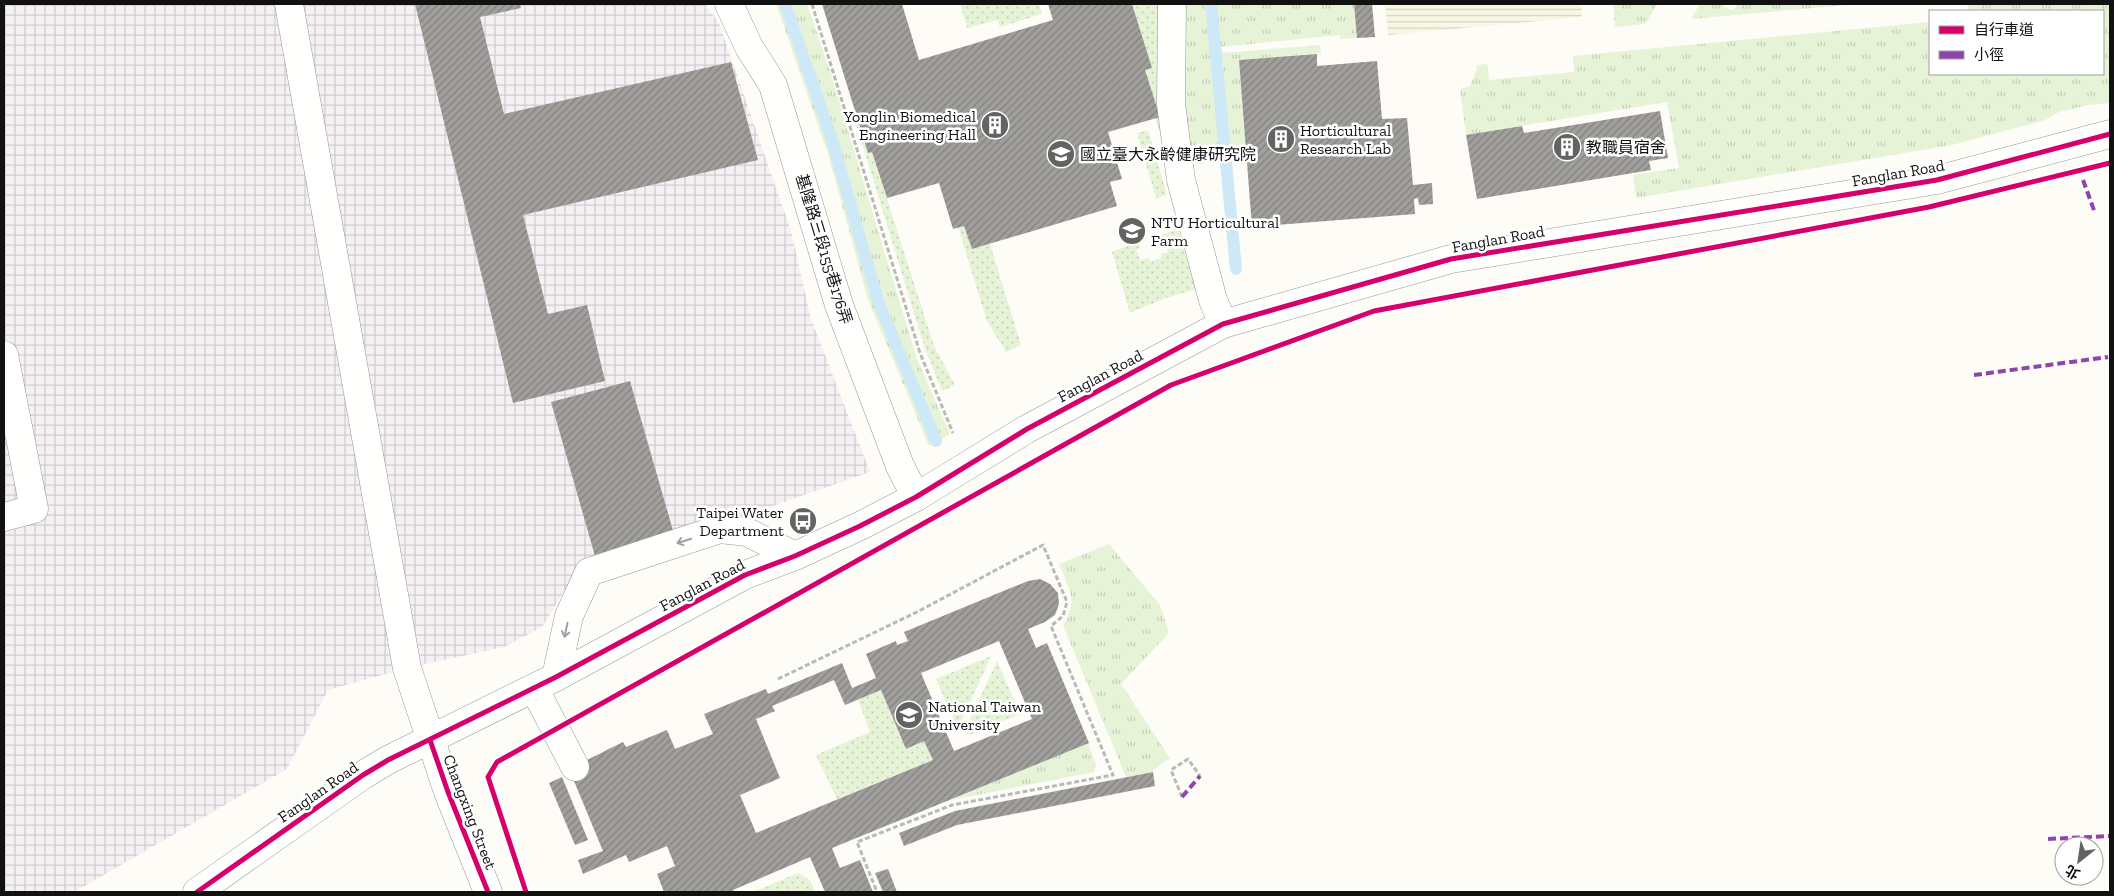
<svg xmlns="http://www.w3.org/2000/svg" width="2114" height="896" viewBox="0 0 2114 896" font-family="'Zilla Slab','Noto Sans TC',serif">
<defs>
<pattern id="industrial-grid" width="8" height="8" patternUnits="userSpaceOnUse" patternTransform="scale(1.25)"><rect width="8" height="8" fill="#f5f0f3"/><path d="M0 4h8M4 0v8" fill="none" stroke="#d1cdcf"/></pattern>
<pattern id="farmland-rules" width="6" height="5" patternUnits="userSpaceOnUse" patternTransform="scale(1.25)"><rect width="6" height="5" fill="#f9f7e4"/><path d="M0 2.5h6" fill="none" stroke="#d4d3c3"/></pattern>
<pattern id="grass-tufts" width="24" height="20" patternUnits="userSpaceOnUse" patternTransform="scale(1.25)"><rect width="24" height="20" fill="#e7f3d7"/><path d="M3 7l-1-3M5 7V3M7 7l1-3M15 17l-1-3M17 17v-4M19 17l1-3" fill="none" stroke="#c5cfb8"/></pattern>
<pattern id="garden-dots" width="8" height="8" patternUnits="userSpaceOnUse" patternTransform="scale(1.25)"><rect width="8" height="8" fill="#e7f3d7"/><path d="M2 2h.1M6 6h.1" fill="none" stroke="#c5cfb8" stroke-width="1.8" stroke-linecap="round"/></pattern>
<pattern id="building-hatch" width="6" height="6" patternUnits="userSpaceOnUse" patternTransform="scale(1.25)"><rect width="6" height="6" fill="#a19f9c"/><path d="M-1 1l2-2M0 6l6-6M5 7l2-2" fill="none" stroke="#82807e"/></pattern>
</defs>
<rect width="100%" height="100%" fill="#fdfcf7"/>
<polygon fill="url(#industrial-grid)" points="4,4 705,4 719,23 791,231 811,319 870,472 695,533 584,559 542,627 504,647 407,668 328,690 287,769 74,892 4,892"/>
<polygon fill="url(#farmland-rules)" points="1385,4 1581,4 1582,17 1388,35"/>
<g fill="url(#grass-tufts)">
<polygon points="776,4 807,4 830,71 917,359 950,434 929,446 868,300 828,154"/>
<polygon points="1186,4 1354,4 1357,38 1340,39 1340,35 1221,47 1222,53 1320,45 1321,53 1239,60 1247,160 1195,164 1182,116"/>
<polygon points="1613,4 1657,4 1646,24 1615,27"/>
<polygon points="1700,4 1720,4 1733,11 1737,4 1857,4 1691,19"/>
<polygon points="1968,4 2110,4 2110,103 2089,105 2059,112 2045,120 1952,145 1636,198 1633,175 1679,168 1667,102 1466,135 1460,89 1470,86 1477,69 1477,65 1487,64 1489,80 1574,72 1573,56 1930,22 1930,74 2103,74 2103,11 1968,11"/>
<path d="M 1109,544 L 1160,605 L 1169,633 L 1121,684 L 1170,758 L 1153,770 L 1153,772 L 1126,777 L 1063,625 C 1079,601 1069,589 1059,564 Z"/>
<polygon points="1088,743 1096,765 1094,772 951,800"/>
</g>
<g fill="url(#garden-dots)">
<polygon points="960,4 1039,4 1042,14 1000,27 997,20 967,28"/>
<polygon points="1132,4 1164,4 1171,168 1155,118 1160,117 1145,70 1151,68"/>
<polygon points="852,111 855,111 872,152 934,346 955,385 942,391 925,349"/>
<polygon points="1148,130 1167,195 1156,198 1137,133"/>
<polygon points="964,226 972,249 990,244 1021,345 1006,352 987,321 958,227"/>
<polygon points="1178,230 1196,289 1166,298 1130,313 1112,252 1138,242 1140,248 1136,249 1140,260 1149,258 1150,262 1161,258 1161,254 1168,252 1165,241 1161,242 1159,235"/>
<polygon points="991,656 958,729 936,679"/>
<polygon points="997,661 1020,714 970,735 964,732"/>
<polygon points="881,690 906,749 924,741 933,760 837,799 816,755 870,732 858,700"/>
<polygon points="798,873 810,880 815,892 753,892"/>
</g>
<g fill="none" stroke-linecap="round" stroke-linejoin="round">
<g stroke="#cde8f7" stroke-width="12">
<polyline points="785,4 832,140 878,301 936,441"/>
<polyline points="1211,4 1236,269"/>
</g>
</g>
<g fill="url(#building-hatch)" fill-rule="evenodd">
<polygon points="415,4 520,4 521,8 480,17 504,114 731,62 758,160 523,215 548,314 587,305 605,381 513,403"/>
<polygon points="822,4 902,4 919,60 1053,20 1048,4 1132,4 1152,68 1145,70 1160,117 1108,132 1122,179 1110,182 1117,206 972,249 964,226 953,229 939,183 887,198 872,152 868,153"/>
<polygon points="1354,4 1372,4 1375,37 1357,38"/>
<polygon points="1317,54 1317,66 1377,61 1382,119 1407,118 1413,185 1432,183 1433,204 1419,205 1418,198 1414,199 1415,214 1252,227 1239,60"/>
<polygon points="1660,111 1668,158 1649,161 1651,170 1477,199 1466,135 1522,126 1524,133"/>
<polygon points="630,381 674,534 595,556 551,402"/>
<path d="M 1040,579 L 1050,584 L 1058,593 L 1059,604 L 1055,615 L 1045,622 L 1028,629 L 1036,648 L 1047,643 L 1089,743 L 832,848 L 840,868 L 860,860 L 873,892 L 825,892 L 810,857 L 733,890 L 734,892 L 664,892 L 657,874 L 675,866 L 667,846 L 629,862 L 626,855 L 583,874 L 578,860 L 603,851 L 569,769 L 623,742 L 626,747 L 667,730 L 675,749 L 713,734 L 704,714 L 766,689 L 768,694 L 842,663 L 852,688 L 876,678 L 866,654 L 896,641 L 897,645 L 908,641 L 904,632 L 1028,581 ZM 999,641 L 1032,719 L 954,751 L 921,673 ZM 834,680 L 845,705 L 881,690 L 906,749 L 924,741 L 933,760 L 756,833 L 740,795 L 780,778 L 756,719 L 775,711 L 772,706 Z"/>
<polygon points="1153,772 1155,786 957,825 904,846 899,833 955,811"/>
<polygon points="562,777 588,840 575,845 549,783"/>
<polygon points="888,869 897,892 883,892 875,873"/>
</g>
<g fill="none" stroke-linecap="round" stroke-linejoin="round">
<defs>
<g id="minor">
<polyline points="289,4 407,668 448,792 488,892"/>
<polyline points="729,4 749,47 773,85 839,305 900,466 916,497"/>
<polyline points="1172,4 1171,104 1181,180 1213,300 1223,324"/>
<polyline points="4,355 34,509 4,517"/>
<polyline points="556,677 569,616 589,572 720,529 747,532 795,556"/>
<polyline points="534,688 575,767"/>
<polyline points="197,892 363,775 388,760 556,677 745,575 795,556 860,526 916,497 1027,429 1223,324 1451,259 1937,180 2110,134"/>
</g>
</defs>
<use href="#minor" stroke="#979795" stroke-width="29"/>
<g stroke="#b9b9b8" stroke-width="3" stroke-dasharray="5 2.5" stroke-linecap="butt">
<polyline points="812,4 920,353 953,433"/>
<polyline points="778,679 917,612 1043,545 1067,602 1063,616 1051,626 1113,775 952,805 857,842 877,892"/>
<polyline points="1182,797 1171,770 1188,759 1200,776"/>
</g>
<use href="#minor" stroke="#fffffe" stroke-width="28"/>
<g stroke="#8e44ad" stroke-width="4" stroke-dasharray="8 4" stroke-linecap="butt">
<polyline points="2083,180 2095,213"/>
<polyline points="1974,375 2108,357"/>
<polyline points="1182,797 1200,776"/>
<polyline points="2048,839 2110,836"/>
</g>
<defs>
<g id="cycleway">
<polyline points="430,740 448,792 488,892"/>
<polyline points="197,892 363,775 388,760 556,677 745,575 795,556 860,526 916,497 1027,429 1223,324 1451,259 1937,180 2110,134"/>
<polyline points="526,892 488,777 497,762 1171,385 1374,311 1929,207 2110,163"/>
</g>
</defs>
<use href="#cycleway" stroke="#fff" stroke-width="8"/>
<use href="#cycleway" stroke="#d6006c" stroke-width="5"/>
</g>
<defs><path id="oneway-shaft" d="M-6 0H5M1.5-3L5.5 0L1.5 3" fill="none" stroke-width="1.6" stroke-linecap="round" stroke-linejoin="round" transform="scale(1.25)"/></defs>
<g stroke="#a0a09f">
<use href="#oneway-shaft" transform="translate(684 541) rotate(162)"/>
<use href="#oneway-shaft" transform="translate(566 630) rotate(102)"/>
</g>
<defs>
<symbol id="building-disc" viewBox="-11 -11 22 22"><circle r="9.5" fill="#646362" stroke="#fff"/><path d="M-4-6H4V6H1V3H-1V6H-4ZM-2.5-4.3h1.7v1.8h-1.7ZM.8-4.3h1.7v1.8H.8ZM-2.5-1h1.7V.8h-1.7ZM.8-1h1.7V.8H.8Z" fill="#fff"/></symbol>
<symbol id="university-disc" viewBox="-11 -11 22 22"><circle r="9.5" fill="#646362" stroke="#fff"/><path d="M0-5L7-2L0 1L-7-2ZM-4 1L0 2.5L4 1V4Q0 6-4 4Z" fill="#fff"/></symbol>
<symbol id="bus-disc" viewBox="-11 -11 22 22"><circle r="9.5" fill="#646362" stroke="#fff"/><path d="M-5-6H5V4H4V6H2V4H-2V6H-4V4H-5ZM-3.5-4V0h7V-4ZM-3.5 1.2v1.5H-2V1.2ZM2 1.2v1.5H3.5V1.2Z" fill="#fff"/></symbol>
</defs>
<g fill-rule="evenodd">
<use href="#building-disc" x="979" y="109" width="32" height="32"/>
<use href="#building-disc" x="1265" y="123" width="32" height="32"/>
<use href="#building-disc" x="1551" y="131" width="32" height="32"/>
<use href="#university-disc" x="1045" y="138" width="32" height="32"/>
<use href="#university-disc" x="1116" y="215" width="32" height="32"/>
<use href="#bus-disc" x="787" y="505" width="32" height="32"/>
<use href="#university-disc" x="893" y="699" width="32" height="32"/>
</g>
<g text-anchor="middle" dominant-baseline="central" stroke-width="5" stroke-linejoin="round" paint-order="stroke">
<g font-size="16" fill="#111" stroke="#fff" text-anchor="start">
<text x="976" y="116" text-anchor="end">Yonglin Biomedical<tspan x="976" dy="18">Engineering Hall</tspan></text>
<text x="1300" y="130">Horticultural<tspan x="1300" dy="18">Research Lab</tspan></text>
<text x="1586" y="147">教職員宿舍</text>
<text x="1080" y="154">國立臺大永齡健康研究院</text>
<text x="1151" y="222">NTU Horticultural<tspan x="1151" dy="18">Farm</tspan></text>
<text x="784" y="512" text-anchor="end">Taipei Water<tspan x="784" dy="18">Department</tspan></text>
<text x="928" y="706">National Taiwan<tspan x="928" dy="18">University</tspan></text>
</g>
<g font-size="16" fill="#111" stroke="#fff">
<text transform="translate(1898 173) rotate(-10)">Fanglan Road</text>
<text transform="translate(1498 239) rotate(-10)">Fanglan Road</text>
<text transform="translate(824 249) rotate(73)">基隆路三段155巷176弄</text>
<text transform="translate(1100 376) rotate(-28)">Fanglan Road</text>
<text transform="translate(702 585) rotate(-28)">Fanglan Road</text>
<text transform="translate(318 792) rotate(-35)">Fanglan Road</text>
<text transform="translate(470 812) rotate(69)">Changxing Street</text>
</g>
</g>
<rect width="2114" height="896" fill="none" stroke="#111111" stroke-width="10"/>
<rect x="1929" y="10" width="175" height="65" fill="#ffffff" stroke="#a0a0a0"/>
<rect x="1939" y="26" width="25" height="8" fill="#d6006c" stroke="#a0a0a0"/>
<text x="1974" y="35" font-size="15" fill="#111111">自行車道</text>
<rect x="1939" y="51" width="25" height="8" fill="#8e44ad" stroke="#a0a0a0"/>
<text x="1974" y="60" font-size="15" fill="#111111">小徑</text>
<g transform="translate(2079 861) rotate(210)"><circle r="24" fill="#ffffff" stroke="#a0a0a0"/>
<path d="M0-4L9 19L0 12L-9 19Z" fill="#646362"/>
<text y="-8" font-size="14" font-weight="bold" text-anchor="middle" fill="#111111">北</text>
</g>
</svg>
